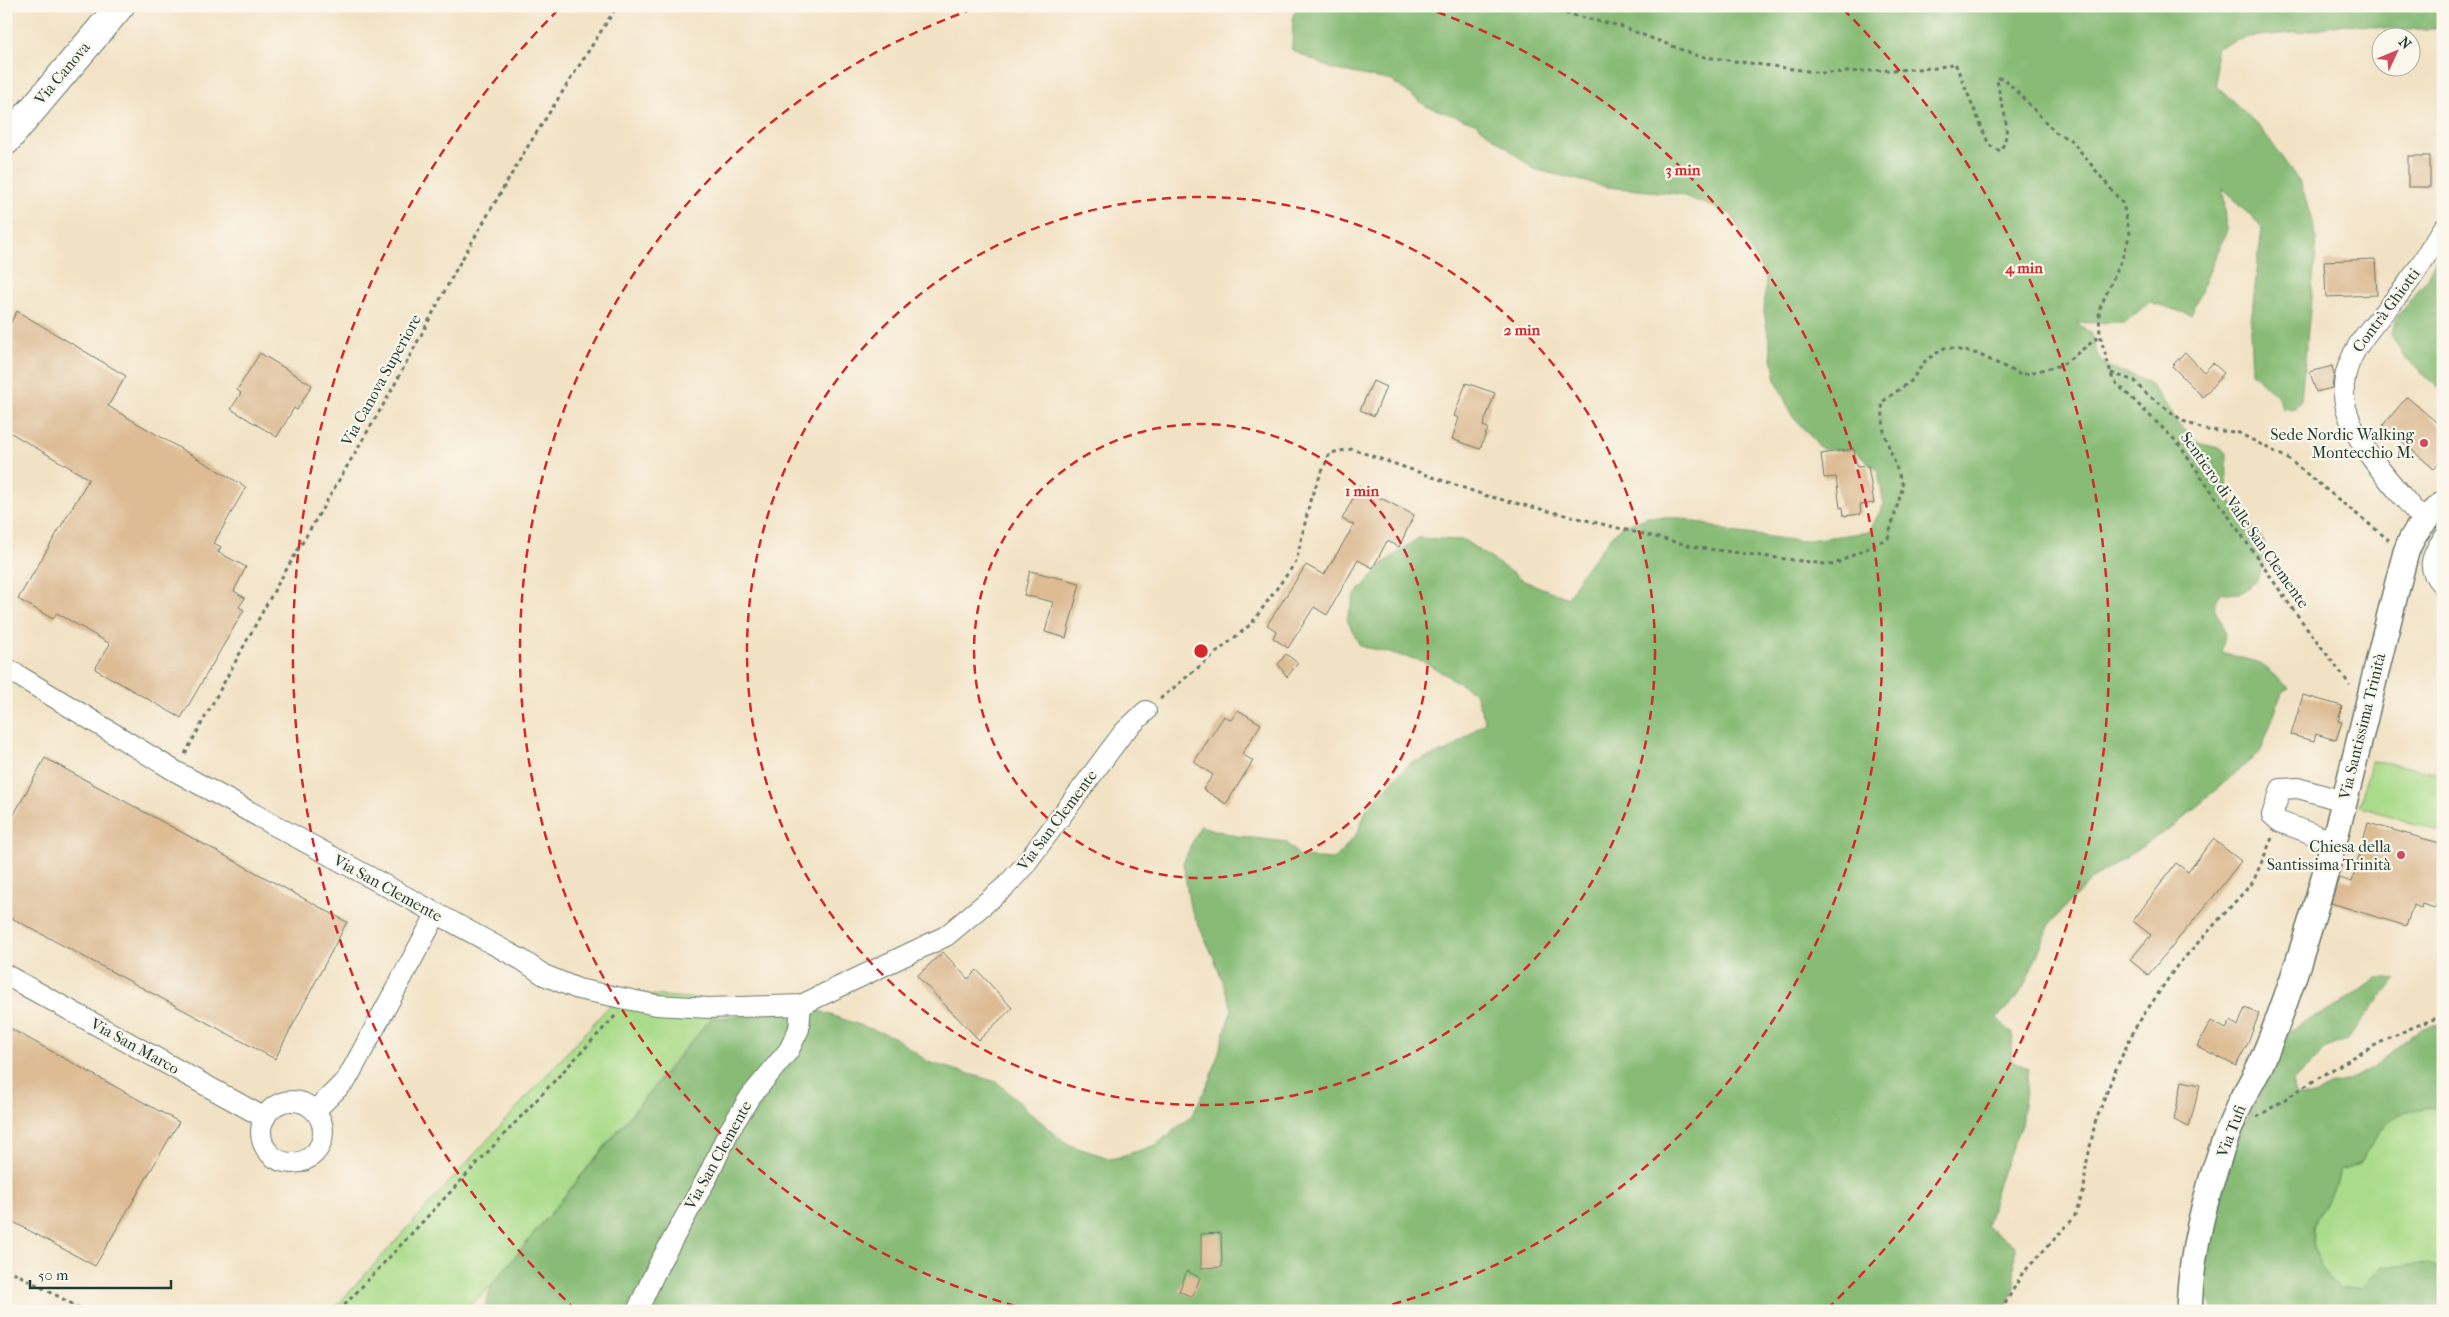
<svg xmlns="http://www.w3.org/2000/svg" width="2449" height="1317" viewBox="0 0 2449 1317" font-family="'IM FELL French Canon',serif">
<rect width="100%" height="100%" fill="#fbf7ec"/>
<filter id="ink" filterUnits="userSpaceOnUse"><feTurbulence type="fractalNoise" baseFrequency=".02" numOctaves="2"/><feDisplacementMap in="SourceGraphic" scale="10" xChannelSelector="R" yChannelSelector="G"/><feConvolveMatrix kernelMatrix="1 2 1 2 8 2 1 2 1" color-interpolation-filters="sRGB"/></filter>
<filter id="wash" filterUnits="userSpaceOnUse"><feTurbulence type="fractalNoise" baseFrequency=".0096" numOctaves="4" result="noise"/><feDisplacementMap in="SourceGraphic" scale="20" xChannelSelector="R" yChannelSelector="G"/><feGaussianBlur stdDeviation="1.12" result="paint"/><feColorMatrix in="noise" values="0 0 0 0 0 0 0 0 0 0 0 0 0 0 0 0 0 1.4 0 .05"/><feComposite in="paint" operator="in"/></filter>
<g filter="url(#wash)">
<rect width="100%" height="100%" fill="#f2e2c5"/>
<g fill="#aadb8a" stroke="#648c5f">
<polygon points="2372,760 2443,774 2443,833 2359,806"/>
<polygon points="621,993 729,1001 683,1050 491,1286 464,1311 332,1311"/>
<polygon points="2427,1107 2443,1108 2443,1270 2436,1266 2382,1267 2361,1288 2339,1289 2323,1270 2313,1244 2312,1226 2336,1185 2340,1170 2359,1164 2375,1138 2388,1123 2400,1113"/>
</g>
<g fill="#87bb76" stroke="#537c55">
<path d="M 1299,6 L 2443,6 L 2443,29 L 2394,29 L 2345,24 L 2292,33 L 2248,37 L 2216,47 L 2216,85 L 2261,128 L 2301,184 L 2317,239 L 2301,399 L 2295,408 L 2283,409 L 2277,395 L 2252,373 L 2250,329 L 2262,228 L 2223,188 L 2227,230 L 2191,315 L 2150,302 L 2125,322 L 2077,323 L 2092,334 C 2094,340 2095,350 2098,356 C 2105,372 2136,372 2150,385 C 2168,402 2176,428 2196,441 C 2206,448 2219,444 2227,454 C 2227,471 2225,488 2233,504 C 2240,517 2255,526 2262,539 C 2271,555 2258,586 2242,592 C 2236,595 2227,592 2220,593 C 2206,609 2224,618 2225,633 C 2225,639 2222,647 2221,652 L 2260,663 L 2289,688 L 2282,692 L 2261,751 L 2179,822 L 2091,880 L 2051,922 L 2021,993 L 1997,1018 L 2013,1034 L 2011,1060 L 2029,1069 L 2021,1125 L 1998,1182 L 1986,1227 L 2015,1245 L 2014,1287 L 2005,1311 L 484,1311 L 491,1286 L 711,1018 L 814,1009 L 894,1037 L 928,1062 L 997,1082 L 1059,1138 L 1072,1146 L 1112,1159 L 1156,1145 L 1192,1115 L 1211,1078 L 1232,1009 L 1214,958 L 1190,907 L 1183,863 L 1200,826 L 1237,836 L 1286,842 L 1300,857 L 1335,859 L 1358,832 L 1367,808 L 1410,763 L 1449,750 L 1485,722 L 1475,693 L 1423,661 L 1360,646 L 1347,620 L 1354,596 L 1384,563 L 1418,538 L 1464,540 L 1524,581 L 1568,598 L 1580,575 L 1620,527 L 1649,517 L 1682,518 L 1732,532 L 1801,541 L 1869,532 L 1884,504 L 1878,471 L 1854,450 L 1822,449 L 1792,416 L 1776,380 L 1764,312 L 1766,277 L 1731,214 L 1679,194 L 1607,187 L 1534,169 L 1475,123 L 1426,106 L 1392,81 L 1332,69 L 1292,50 L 1293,15 Z"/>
<polygon points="2443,245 2443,392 2404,357 2391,334 2399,314 2426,280"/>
<path d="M 2377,978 L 2396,978 L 2346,1040 L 2327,1048 L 2293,1082 L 2296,1095 L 2314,1095 L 2332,1084 L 2351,1079 L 2374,1067 L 2409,1037 L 2431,1025 L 2443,1024 L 2443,1108 C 2395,1105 2381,1127 2359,1164 L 2340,1170 L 2336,1185 L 2312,1226 L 2313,1244 L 2323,1270 L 2339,1289 L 2361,1288 L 2382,1267 L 2423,1264 L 2443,1270 L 2443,1311 L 2215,1311 L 2206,1295 L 2206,1241 L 2226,1163 L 2287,1031 L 2342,1003 Z"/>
</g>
<g id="blocks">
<g fill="#ddbc94">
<rect x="2408" y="156" width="22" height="31"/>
<polygon points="2375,259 2377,295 2326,297 2324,261"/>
<polygon points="17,311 126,376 108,406 246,487 214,543 221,547 218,552 246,567 234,591 245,598 239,607 244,610 181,718 95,669 110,644 57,613 53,619 18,599 89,479 6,430 6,331"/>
<polygon points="2185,352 2204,372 2213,363 2224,373 2203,397 2172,366"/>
<polygon points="260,353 312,385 297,410 294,408 277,437 231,409 241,393 237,390"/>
<polygon points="2332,366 2334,374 2332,388 2316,392 2310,372"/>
<polygon points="1373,381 1386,387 1374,416 1360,410"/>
<polygon points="1466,383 1495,393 1483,426 1488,428 1480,449 1452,439 1459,418 1454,416"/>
<polygon points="2407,397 2443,428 2443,459 2434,469 2383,425"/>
<polygon points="1854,449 1857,467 1868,466 1874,503 1860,505 1861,514 1844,516 1843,507 1840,508 1836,477 1824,478 1821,454"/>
<polygon points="1359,487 1414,515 1399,547 1387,541 1373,568 1358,560 1327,615 1314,607 1288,648 1273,638 1276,631 1267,625 1306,565 1324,575 1354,525 1342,519"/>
<polygon points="1030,571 1080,583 1066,638 1045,632 1053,602 1024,595"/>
<polygon points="1286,654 1298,663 1287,677 1278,664"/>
<polygon points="2303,695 2342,706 2338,721 2342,722 2336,740 2316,734 2314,741 2291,735"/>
<polygon points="1238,710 1261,724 1242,754 1253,761 1226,804 1203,789 1213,775 1194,762 1224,716 1231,720"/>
<polygon points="45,758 347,922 275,1059 6,915 6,829"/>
<polygon points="2368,823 2443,844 2443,900 2438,899 2435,908 2422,904 2421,908 2413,905 2406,926 2331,903 2339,878 2352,882"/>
<polygon points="2213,839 2241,861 2214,896 2148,975 2130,960 2151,935 2133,921 2176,863 2188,872"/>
<polygon points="943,952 968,979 977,970 1012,1008 979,1040 917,976"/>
<polygon points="2245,1008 2259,1014 2248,1043 2236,1066 2197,1046 2211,1021 2226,1029 2231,1021 2238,1026"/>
<polygon points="6,1026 179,1122 95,1266 6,1218"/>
<polygon points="2182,1081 2200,1085 2189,1127 2174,1120"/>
<polygon points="1221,1233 1222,1267 1201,1268 1201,1234"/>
<polygon points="1187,1271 1200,1278 1192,1297 1179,1291"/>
</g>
</g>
</g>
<g filter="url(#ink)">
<use href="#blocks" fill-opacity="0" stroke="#697767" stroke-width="1"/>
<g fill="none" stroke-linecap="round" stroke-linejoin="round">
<defs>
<g id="minor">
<path d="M 2423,521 C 2396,487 2358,451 2346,408 C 2333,358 2378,322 2405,287 C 2419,269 2430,248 2443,229"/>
<path d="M 2443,539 C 2430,558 2426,569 2443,586"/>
<polyline points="6,668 175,771 522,960 544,975 578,989 656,1005 709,1008 801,1005 946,936 1006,886 1024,866 1123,733 1146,711"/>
<polyline points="2332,841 2280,822 2272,815 2281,789 2298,788 2343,801"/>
<polyline points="6,975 265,1118"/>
<circle cx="292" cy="1132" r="31"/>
<polyline points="315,1111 347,1079 436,915"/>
<polyline points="637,1311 659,1264 708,1176 729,1131 750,1097 789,1050 799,1029 801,1005"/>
</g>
<path id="tertiary" d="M 2189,1311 C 2191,1241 2212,1167 2240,1103 C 2247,1089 2256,1076 2262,1061 C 2276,1028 2288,994 2299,960 C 2343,826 2370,687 2406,552 C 2413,532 2426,517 2443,504"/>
<polyline id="primary" points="6,141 120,6"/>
</defs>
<use href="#minor" stroke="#697767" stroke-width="22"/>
<use href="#tertiary" stroke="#697767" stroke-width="28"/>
<use href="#primary" stroke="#697767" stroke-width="30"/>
<g stroke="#697767" stroke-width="3" stroke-dasharray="4 4" stroke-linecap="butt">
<path d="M 1551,6 L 1563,13 L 1620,26 L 1698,56 L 1822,73 L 1937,68 L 1955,63 L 1989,145 L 2000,151 C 2015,128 1999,104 1997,78 L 2005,79 L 2055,132 L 2072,141 L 2123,204 L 2130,234 L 2122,259 L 2099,310 L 2100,336 L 2113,380 L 2178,443 L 2292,608 L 2350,685"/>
<polyline points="2111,373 2135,381 2143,391 2183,421 2206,430 2237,432 2287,458 2389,540"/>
<polyline points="1160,699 1251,624 1296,562 1311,497 1330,453 1352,449 1487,496 1700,548 1833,565 1888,538 1903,486 1884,433 1882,402 1911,381 1926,360 1946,347 1978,354 2021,375 2062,365 2100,336"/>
<polyline points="185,754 275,589 389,395 458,266 525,151 617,6"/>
<path d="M 2257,1117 C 2316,1080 2376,1038 2443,1016"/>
<polyline points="6,1268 85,1311"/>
<polyline points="339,1311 616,1015"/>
<polyline points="2001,1311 2022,1274 2074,1218 2084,1190 2086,1166 2095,1123 2115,1071 2135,1028 2176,967 2253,882 2272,838"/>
</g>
<use href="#minor" stroke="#fff" stroke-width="20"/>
<use href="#tertiary" stroke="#fff" stroke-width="25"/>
<use href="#primary" stroke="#fff" stroke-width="28"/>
</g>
</g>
<g fill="none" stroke="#d62828" stroke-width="2.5" stroke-dasharray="9 6">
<circle cx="1201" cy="651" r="227"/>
<circle cx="1201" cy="651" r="454"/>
<path d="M1030 1310A681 681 0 0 1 979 7M1423 7A681 681 0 0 1 1372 1310"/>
<path d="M576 1310A908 908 0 0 1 559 9M1843 9A908 908 0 0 1 1826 1310"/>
</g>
<g fill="#d1495b" stroke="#fbf7ec" stroke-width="2">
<circle cx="2424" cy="443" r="5"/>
<circle cx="2401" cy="855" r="5"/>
</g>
<g text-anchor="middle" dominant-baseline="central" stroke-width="4.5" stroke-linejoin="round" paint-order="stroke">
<g font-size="16" fill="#1f3d34" stroke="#fbf7ec">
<text transform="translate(62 73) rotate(-50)">Via Canova</text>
<text transform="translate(2386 310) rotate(-53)">Contrà Ghiotti</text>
<text transform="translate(381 380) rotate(-61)">Via Canova Superiore</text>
<text transform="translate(2245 520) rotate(55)">Sentiero di Valle San Clemente</text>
<text transform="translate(2362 726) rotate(-76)">Via Santissima Trinità</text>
<text transform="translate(1057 820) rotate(-53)">Via San Clemente</text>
<text transform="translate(388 888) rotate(29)">Via San Clemente</text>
<text transform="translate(135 1046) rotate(29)">Via San Marco</text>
<text transform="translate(2231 1131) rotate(-69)">Via Tufi</text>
<text transform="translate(718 1155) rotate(-61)">Via San Clemente</text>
</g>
<g font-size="16" fill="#1f3d34" stroke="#fbf7ec" text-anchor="end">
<text x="2414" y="434">Sede Nordic Walking<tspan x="2414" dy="18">Montecchio M.</tspan></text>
<text x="2391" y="846">Chiesa della<tspan x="2391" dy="18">Santissima Trinità</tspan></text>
</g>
</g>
<circle cx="1201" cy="651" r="8" fill="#d62828" stroke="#fbf7ec" stroke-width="2.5"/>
<g font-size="15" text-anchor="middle" font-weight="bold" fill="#d62828" stroke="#fbf7ec" stroke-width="4.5" stroke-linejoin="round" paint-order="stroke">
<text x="1683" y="175">3 min</text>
<text x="2024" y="273">4 min</text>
<text x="1522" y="335">2 min</text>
<text x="1362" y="496">1 min</text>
</g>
<rect width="2449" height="1317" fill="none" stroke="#fbf7ec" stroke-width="25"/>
<g transform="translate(2396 52) rotate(46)"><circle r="24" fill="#fbf7ec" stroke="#a3ada2"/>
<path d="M0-4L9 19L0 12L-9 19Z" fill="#d1495b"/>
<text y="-8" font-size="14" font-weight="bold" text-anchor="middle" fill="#1f3d34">N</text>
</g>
<path d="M30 1280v8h141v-8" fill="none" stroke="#1f3d34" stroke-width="2.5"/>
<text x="38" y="1280" font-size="15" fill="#1f3d34" stroke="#fbf7ec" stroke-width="4" paint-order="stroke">50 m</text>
</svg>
